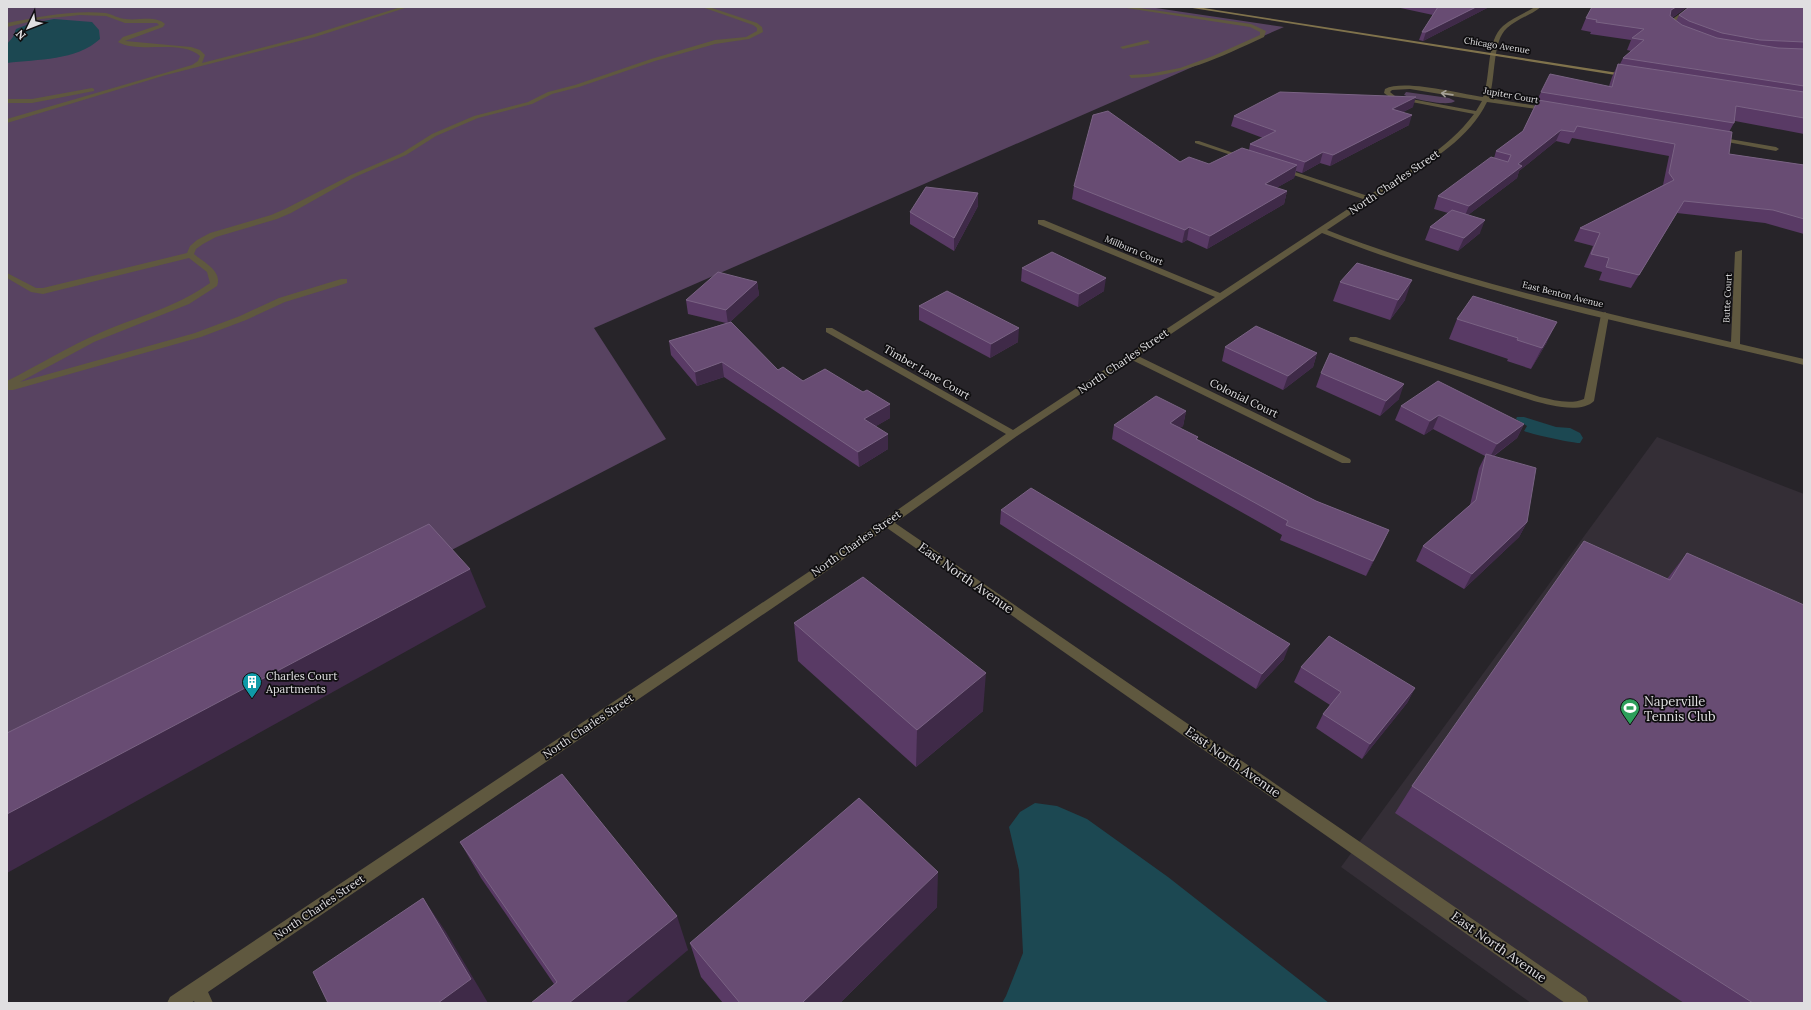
<svg xmlns="http://www.w3.org/2000/svg" width="1811" height="1010" viewBox="0 0 1811 1010" font-family="Lora,serif">
<rect width="100%" height="100%" fill="#272429"/>
<polygon fill="#342e36" points="1657,437 1804,494 1804,1003 1531,1003 1341,867"/>
<g fill="#584361">
<polygon points="7,7 1149,7 1284,27 594,328 666,439 7,780"/>
<path d="M 1406,92 L 1449,98 L 1455,101 C 1449,107 1412,99 1404,95 Z"/>
</g>
<g fill="#1c4852">
<path d="M 54,19 L 92,22 L 99,30 L 100,39 C 76,61 38,59 7,63 L 7,44 L 13,37 L 16,29 L 29,24 Z"/>
<path d="M 1517,417 L 1524,417 L 1556,427 L 1570,428 L 1580,433 L 1583,438 L 1580,443 C 1576,444 1527,433 1524,431 L 1527,426 L 1516,419 Z"/>
<polygon points="1035,803 1057,806 1087,819 1168,877 1329,1003 1002,1003 1006,996 1023,953 1019,870 1009,827 1020,812"/>
</g>
<g fill="none" stroke-linecap="round" stroke-linejoin="round">
<g fill="#5f583f" fill-rule="evenodd">
<path d="M 401,7 L 408,7 L 315,37 L 166,75 L 7,123 L 7,119 L 192,65 L 198,61 L 200,56 C 181,39 138,54 118,42 L 123,37 L 159,25 L 157,23 L 125,23 L 106,16 L 80,15 L 41,19 L 7,27 L 7,23 C 39,17 72,10 105,13 C 112,14 119,19 126,19 C 138,21 155,15 165,24 L 163,27 L 125,41 L 191,47 L 200,50 L 205,55 L 202,63 L 311,35 Z"/>
<path d="M 702,7 L 709,7 L 757,23 L 762,27 L 763,32 L 749,39 L 715,44 L 655,61 L 579,87 L 552,94 L 532,104 L 478,118 L 436,136 L 406,155 L 355,177 L 291,213 L 277,219 L 216,237 L 203,244 L 196,249 L 194,254 C 203,262 223,271 217,286 L 189,304 L 94,342 L 20,382 L 195,333 L 240,316 L 279,298 L 341,279 L 347,279 L 347,283 L 285,302 L 246,320 L 201,337 L 13,390 L 7,390 L 7,381 C 39,365 69,346 102,332 C 139,316 177,307 210,283 L 207,272 L 189,258 L 43,294 L 31,292 L 7,278 L 7,273 L 36,288 L 43,288 L 187,253 L 190,246 L 197,240 L 210,233 L 271,215 L 285,209 L 351,175 L 402,153 L 432,134 L 474,116 L 528,102 L 548,92 L 575,85 L 651,59 L 715,40 L 746,37 L 757,31 L 757,28 L 753,25 Z"/>
<path d="M 1120,7 L 1132,7 L 1251,24 L 1266,31 L 1264,37 C 1221,57 1179,77 1131,78 L 1129,75 L 1148,74 L 1180,68 L 1213,56 L 1260,35 L 1260,32 L 1250,27 Z"/>
<polygon points="1148,40 1150,43 1123,49 1120,47"/>
<polygon points="92,88 94,89 94,91 32,103 7,103 7,99 32,99"/>
<path d="M 1605,312 L 1609,315 L 1594,401 C 1581,414 1549,405 1534,401 L 1350,341 L 1349,339 L 1350,337 L 1356,337 L 1540,397 C 1554,400 1570,405 1584,399 L 1601,315 Z"/>
</g>
<g fill="#5f583f" fill-rule="evenodd">
<path d="M 1535,7 L 1541,7 C 1531,15 1517,19 1507,28 C 1492,41 1496,78 1489,98 L 1549,108 L 1551,109 L 1551,111 L 1487,102 C 1470,138 1432,160 1398,182 C 1375,198 1351,214 1327,230 C 1457,281 1595,310 1731,342 L 1735,252 L 1742,250 L 1740,344 L 1804,359 L 1804,365 C 1642,326 1477,295 1322,233 L 1138,356 L 1350,459 L 1351,461 L 1350,463 L 1342,463 L 1132,360 L 1017,436 L 895,523 L 1586,997 L 1589,1003 L 1565,1003 L 887,528 L 821,575 L 208,992 L 213,1003 L 195,1003 L 194,1001 L 191,1003 L 167,1003 L 170,997 L 813,569 L 1006,434 L 826,332 L 826,328 L 832,328 L 1013,430 L 1215,297 L 1038,224 L 1038,220 L 1044,220 L 1220,293 L 1363,199 L 1279,170 L 1279,168 L 1283,168 L 1368,196 C 1405,172 1447,150 1474,114 L 1391,98 L 1384,93 L 1385,89 C 1404,79 1460,94 1483,97 C 1491,76 1486,41 1503,26 C 1512,18 1525,13 1535,7 ZM 1410,89 L 1482,101 L 1476,111 L 1395,96 L 1390,92 L 1392,90 Z"/>
<polygon points="1690,7 1695,7 1672,24 1671,27 1673,31 1668,32 1665,27 1668,22"/>
<polygon points="1718,137 1776,147 1779,149 1776,151 1716,140 1716,138"/>
<polygon points="1195,141 1199,141 1248,158 1243,159 1195,143"/>
</g>
<polygon fill="#80734c" fill-rule="evenodd" points="1186,7 1197,7 1631,75 1628,77"/>
</g>
<g fill="#593a65">
<polygon points="1373,7 1382,7 1381,8"/>
<polygon points="1396,7 1489,7 1423,41 1419,40 1422,32 1433,15"/>
<polygon points="1592,7 1687,7 1672,18 1676,21 1679,15 1804,7 1804,134 1735,121 1734,123 1729,132 1729,154 1804,165 1804,234 1765,223 1677,213 1631,288 1599,280 1602,272 1584,267 1593,246 1574,241 1580,228 1663,185 1669,156 1572,138 1569,144 1556,141 1519,171 1517,178 1468,215 1480,233 1458,251 1425,240 1430,227 1448,213 1434,209 1438,196 1494,158 1496,151 1523,131 1541,92 1609,86 1612,77 1618,64 1620,64 1623,58 1631,51 1627,50 1631,40 1590,34 1591,32 1581,30 1586,18"/>
<polygon points="1413,107 1403,112 1409,125 1330,166 1320,163 1302,173 1296,171 1294,178 1276,188 1287,191 1284,204 1207,249 1187,240 1182,243 1072,199 1074,186 1180,162 1209,164 1249,150 1250,144 1263,138 1231,126 1234,116"/>
<polygon points="978,206 954,251 910,224 910,212"/>
<polygon points="1022,268 1104,291 1078,307 1021,281"/>
<polygon points="757,282 759,295 730,322 778,370 890,418 876,426 888,449 859,467 724,377 697,386 671,355 669,341 726,323 688,314 686,300"/>
<polygon points="1340,282 1405,300 1390,320 1333,301"/>
<polygon points="919,306 1018,342 990,358 919,320"/>
<polygon points="1457,319 1547,342 1531,369 1507,361 1508,359 1449,339"/>
<polygon points="1225,347 1317,353 1313,367 1283,390 1222,361"/>
<polygon points="1321,373 1399,399 1380,416 1316,387"/>
<polygon points="1401,406 1524,424 1517,438 1494,456 1527,522 1519,537 1464,589 1416,561 1423,546 1470,505 1479,468 1485,456 1433,429 1424,435 1395,420"/>
<polygon points="1186,411 1183,426 1180,428 1198,437 1197,439 1316,501 1389,530 1382,545 1366,576 1280,540 1282,535 1112,439 1114,425"/>
<polygon points="1001,510 1284,659 1256,689 1000,524"/>
<polygon points="1687,553 1804,1003 1684,1003 1395,813 1412,786 1667,579"/>
<polygon points="794,623 983,711 916,767 798,661"/>
<polygon points="1301,667 1415,688 1407,703 1362,759 1316,728 1323,714 1330,705 1294,682"/>
<polygon points="460,842 688,950 554,984 481,878"/>
<polygon points="937,907 840,1003 723,1003 701,977 690,943"/>
</g>
<g fill="#3f2a48">
<polygon points="1476,7 1489,7 1423,41 1426,32"/>
<polygon points="1676,7 1687,7 1666,22 1671,10"/>
<polygon points="1416,97 1413,107 1389,119 1392,109"/>
<polygon points="1412,115 1409,125 1330,166 1333,155"/>
<polygon points="1561,130 1556,141 1519,171 1517,178 1464,218 1469,206 1518,164"/>
<polygon points="1323,152 1320,163 1302,173 1305,162"/>
<polygon points="1297,165 1294,178 1262,196 1265,184"/>
<polygon points="1287,191 1284,204 1207,249 1210,236"/>
<polygon points="978,193 978,206 954,251 954,238"/>
<polygon points="1684,201 1677,213 1631,288 1639,275"/>
<polygon points="1485,220 1480,233 1458,251 1464,238"/>
<polygon points="1189,227 1187,240 1182,243 1185,230"/>
<polygon points="1106,278 1104,291 1078,307 1079,294"/>
<polygon points="1412,280 1405,300 1390,320 1398,300"/>
<polygon points="757,282 759,295 728,324 726,310"/>
<polygon points="1557,322 1547,342 1531,369 1542,348"/>
<polygon points="1019,328 1018,342 990,358 991,344"/>
<polygon points="1317,353 1313,367 1283,390 1288,376"/>
<polygon points="722,362 724,377 697,386 695,372"/>
<polygon points="1404,384 1399,399 1380,416 1386,401"/>
<polygon points="890,404 890,418 864,433 864,419"/>
<polygon points="1186,411 1183,426 1167,437 1170,423"/>
<polygon points="1439,415 1433,429 1424,435 1430,421"/>
<polygon points="1524,424 1517,438 1489,459 1497,444"/>
<polygon points="888,434 888,449 859,467 858,452"/>
<polygon points="1527,522 1519,537 1464,589 1472,574"/>
<polygon points="1389,530 1382,545 1366,576 1373,561"/>
<polygon points="470,569 486,607 7,873 7,814"/>
<polygon points="1290,644 1284,659 1256,689 1262,674"/>
<polygon points="986,673 983,711 916,767 917,730"/>
<polygon points="1415,688 1407,703 1362,759 1370,744"/>
<polygon points="938,872 937,907 840,1003 802,1003"/>
<polygon points="423,898 446,932 488,1003 438,1003"/>
<polygon points="677,916 688,950 625,1003 569,1003"/>
</g>
<g fill="#684c73" stroke="#7a6384">
<polygon points="1437,7 1476,7 1426,32 1422,32 1438,7"/>
<polygon points="1592,7 1676,7 1671,10 1670,16 1682,25 1717,38 1778,48 1804,49 1804,86 1623,58 1644,40 1632,38 1644,29 1596,22 1597,20 1586,18"/>
<polygon points="1689,7 1804,7 1804,42 1760,40 1722,33 1689,21 1679,15"/>
<polygon points="1618,64 1804,92 1804,118 1736,106 1734,123 1541,92 1550,74 1612,87"/>
<polygon points="1280,92 1416,97 1392,109 1412,115 1333,155 1323,152 1305,162 1250,144 1276,131 1234,116"/>
<polygon points="1538,100 1732,132 1729,154 1804,165 1804,219 1773,210 1684,201 1639,275 1606,267 1609,258 1591,254 1600,233 1580,228 1674,180 1669,173 1675,144 1577,126 1574,132 1561,130 1518,164 1522,166 1469,206 1438,196 1491,157 1508,162 1511,155 1496,151 1523,131"/>
<polygon points="1108,111 1180,162 1189,157 1209,164 1242,148 1297,165 1265,184 1287,191 1210,236 1189,227 1185,230 1074,186 1093,115"/>
<polygon points="926,187 978,193 954,238 910,212"/>
<polygon points="1452,210 1485,220 1464,238 1430,227"/>
<polygon points="1052,252 1106,278 1079,294 1022,268"/>
<polygon points="1357,263 1412,280 1398,300 1340,282"/>
<polygon points="718,272 757,282 726,310 686,300"/>
<polygon points="947,291 1019,328 991,344 919,306"/>
<polygon points="1473,296 1557,322 1542,348 1517,340 1518,338 1457,319"/>
<polygon points="731,322 778,370 783,367 803,381 825,369 863,392 867,390 890,404 864,419 888,434 858,452 722,362 695,372 669,341"/>
<polygon points="1256,326 1317,353 1288,376 1225,347"/>
<polygon points="1330,353 1404,384 1386,401 1321,373"/>
<polygon points="1438,381 1524,424 1497,444 1439,415 1430,421 1401,406"/>
<polygon points="1156,396 1186,411 1170,423 1198,437 1196,439 1316,501 1389,530 1373,561 1286,525 1288,521 1114,425"/>
<polygon points="1486,454 1536,468 1527,522 1472,574 1423,546 1476,500"/>
<polygon points="1031,488 1290,644 1262,674 1001,510"/>
<polygon points="429,524 470,569 7,814 7,733"/>
<polygon points="1584,541 1670,580 1687,553 1804,605 1804,1003 1753,1003 1412,786"/>
<polygon points="863,577 986,673 917,730 794,623"/>
<polygon points="1329,636 1415,688 1370,744 1323,714 1341,692 1301,667"/>
<polygon points="562,774 677,916 569,1003 531,1003 557,982 460,842"/>
<polygon points="859,798 938,872 802,1003 740,1003 690,943"/>
<polygon points="423,898 471,979 438,1003 328,1003 313,972"/>
</g>
<defs><path id="oneway-shaft" d="M-6 0H5M1.5-3L5.5 0L1.5 3" fill="none" stroke-width="1.6" stroke-linecap="round" stroke-linejoin="round"/></defs>
<use stroke="#a6a298" href="#oneway-shaft" transform="translate(1447 94) rotate(-172)"/>
<defs>
<symbol id="building-pin" viewBox="-11 -11 22 30"><path d="M0 17L-7.5 6A9.5 9.5 0 1 1 7.5 6Z" fill="#0f9aa8" stroke="#0f0e10"/><path d="M-4-6H4V6H1V3H-1V6H-4ZM-2.5-4.3h1.7v1.8h-1.7ZM.8-4.3h1.7v1.8H.8ZM-2.5-1h1.7V.8h-1.7ZM.8-1h1.7V.8H.8Z" fill="#fff"/></symbol>
<symbol id="stadium-pin" viewBox="-11 -11 22 30"><path d="M0 17L-7.5 6A9.5 9.5 0 1 1 7.5 6Z" fill="#2e9e5b" stroke="#0f0e10"/><path d="M0-5a6.5 5 0 1 0 0 10a6.5 5 0 1 0 0-10ZM-3.5-1.8h7v3.6h-7Z" fill="#fff"/></symbol>
</defs>
<g fill-rule="evenodd">
<use href="#building-pin" x="241" y="671" width="22" height="30"/>
<use href="#stadium-pin" x="1619" y="697" width="22" height="30"/>
</g>
<g text-anchor="middle" dominant-baseline="central" stroke-width="3.5" stroke-linejoin="round" paint-order="stroke">
<g font-size="9" fill="#e0dfe1" stroke="#0f0e10">
<text transform="translate(1497 45) rotate(9)">Chicago Avenue</text>
<text transform="translate(1511 95) rotate(10)">Jupiter Court</text>
<text transform="translate(1134 250) rotate(23)">Millburn Court</text>
<text transform="translate(1563 294) rotate(14)">East Benton Avenue</text>
<text transform="translate(1727 298) rotate(-87)">Butte Court</text>
</g>
<g font-size="11" fill="#e0dfe1" stroke="#0f0e10">
<text transform="translate(1394 182) rotate(-34)">North Charles Street</text>
<text transform="translate(1123 361) rotate(-34)">North Charles Street</text>
<text transform="translate(927 372) rotate(30)">Timber Lane Court</text>
<text transform="translate(1244 398) rotate(26)">Colonial Court</text>
<text transform="translate(856 543) rotate(-35)">North Charles Street</text>
<text transform="translate(588 726) rotate(-34)">North Charles Street</text>
<text transform="translate(319 907) rotate(-34)">North Charles Street</text>
</g>
<g font-size="11" fill="#e0dfe1" stroke="#0f0e10" text-anchor="start">
<text x="266" y="676">Charles Court<tspan x="266" dy="13">Apartments</tspan></text>
</g>
<g font-size="13" fill="#e0dfe1" stroke="#0f0e10">
<text transform="translate(966 578) rotate(35)">East North Avenue</text>
<text transform="translate(1233 762) rotate(35)">East North Avenue</text>
<text transform="translate(1499 947) rotate(35)">East North Avenue</text>
</g>
<g font-size="13" fill="#e0dfe1" stroke="#0f0e10" text-anchor="start">
<text x="1644" y="701">Naperville<tspan x="1644" dy="15">Tennis Club</tspan></text>
</g>
</g>
<rect width="1811" height="1010" fill="none" stroke="#e0dfe1" stroke-width="16"/>
<g transform="translate(28 28) rotate(227)" stroke="#0f0e10" stroke-width="3" paint-order="stroke">
<path d="M0-3L7 15L0 10L-7 15Z" fill="#e0dfe1"/>
<text y="-6" font-size="11" font-weight="bold" text-anchor="middle" fill="#e0dfe1">N</text>
</g>
</svg>
